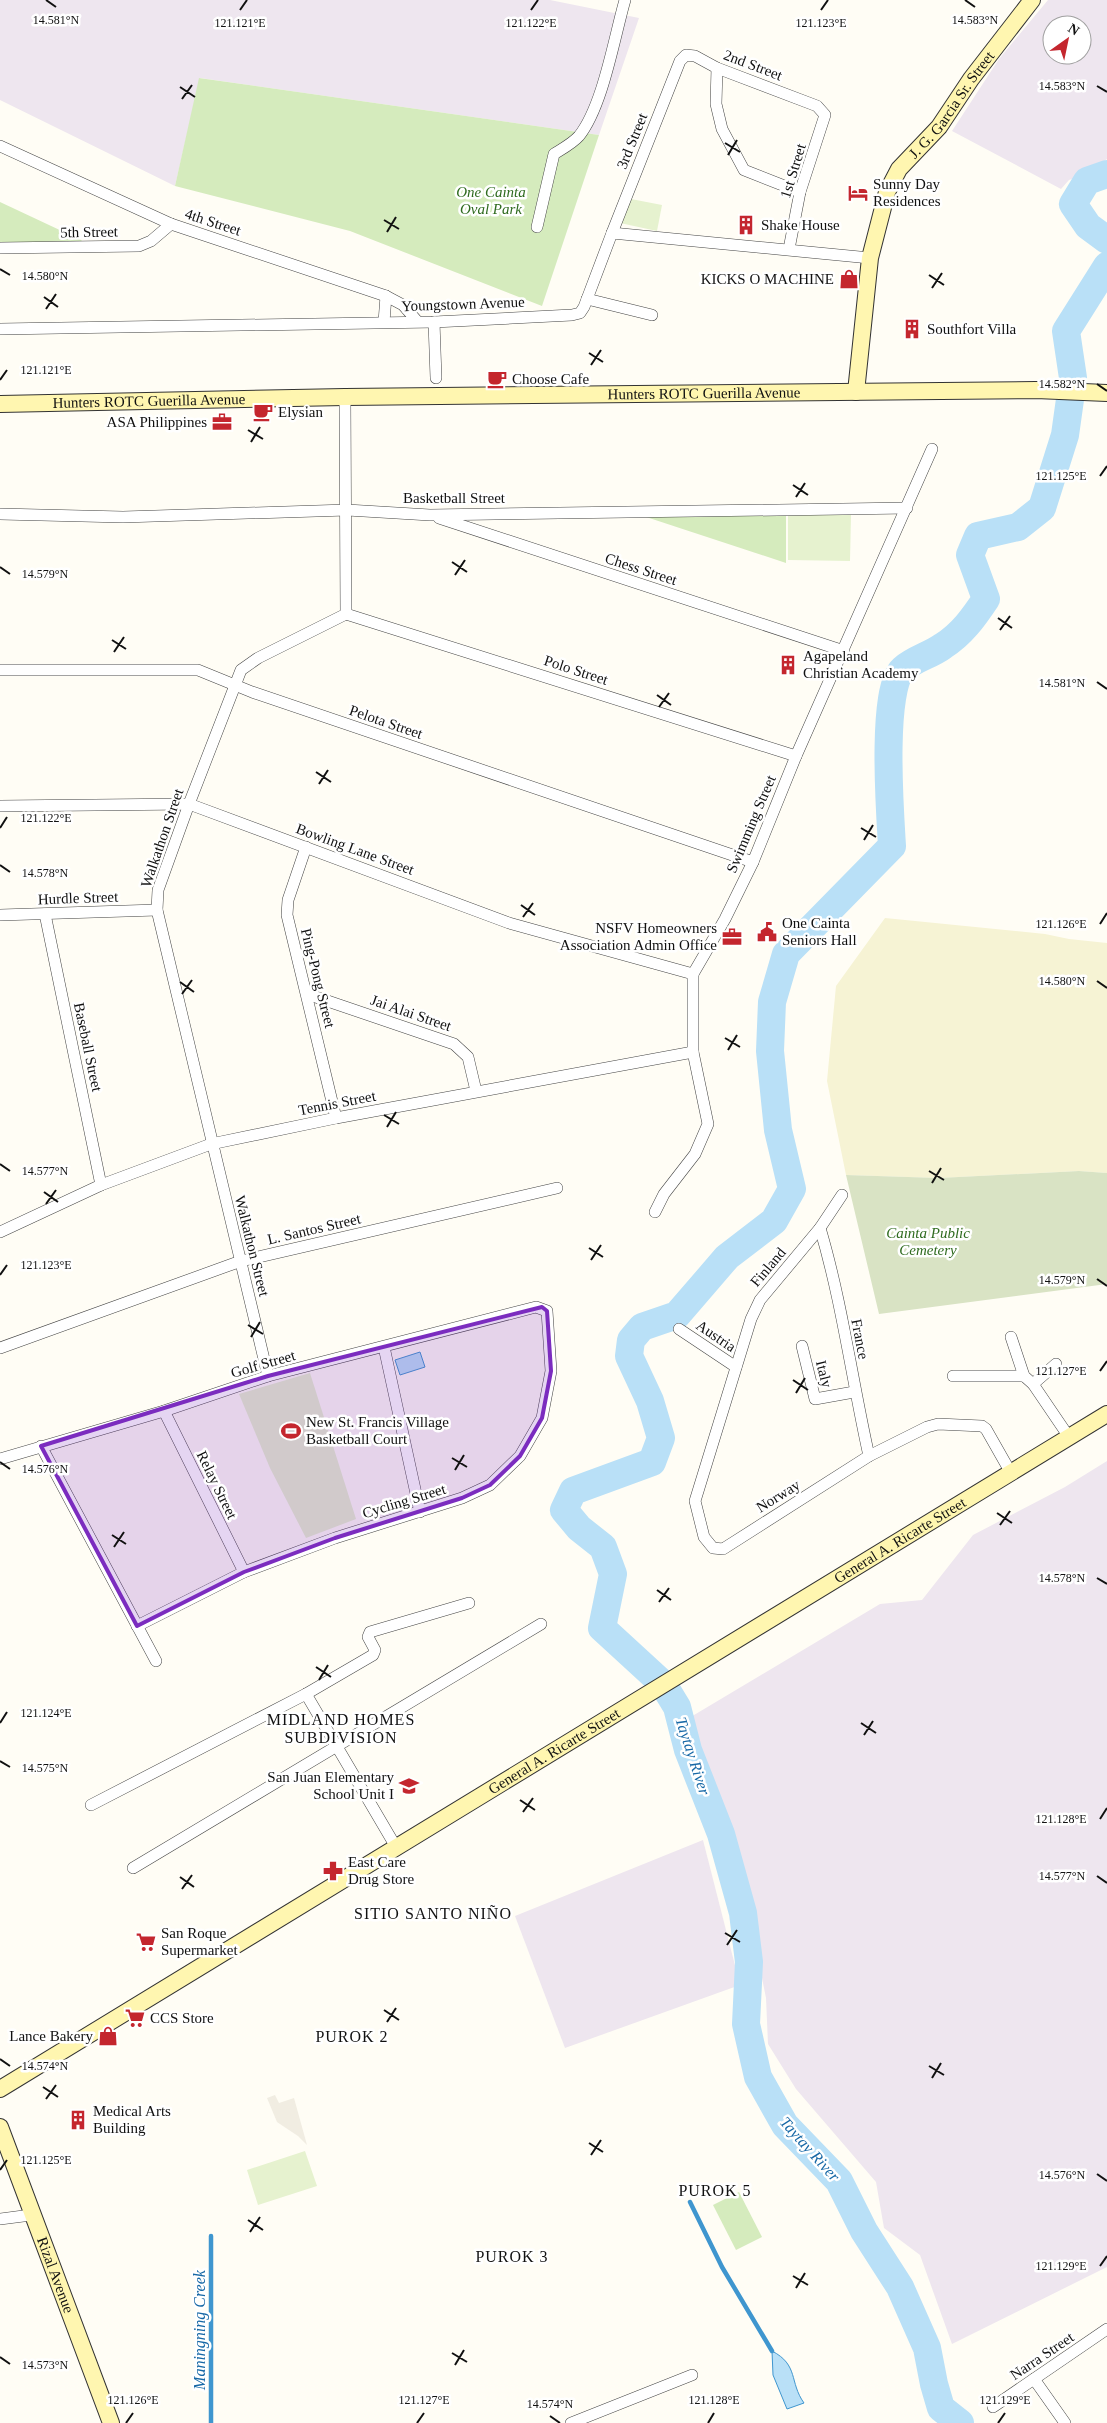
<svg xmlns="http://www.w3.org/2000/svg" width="1107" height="2423" viewBox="0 0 1107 2423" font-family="Georgia,serif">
<rect width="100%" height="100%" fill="#fffdf5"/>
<g fill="#eee6ef" fill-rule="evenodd">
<polygon points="0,0 550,0 639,18 599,135 200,78 175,186 0,100"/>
<path d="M 1048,0 L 1107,0 L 1107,159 L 1086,174 L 1069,180 L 1061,189 L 952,131 L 999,59 ZM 1052,25 L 1082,25 L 1082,55 L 1052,55 Z"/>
<polygon points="1107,1461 1107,2267 952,2344 920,2255 884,2228 876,2182 796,2089 768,2044 766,1998 744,1888 729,1823 709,1772 684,1721 880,1604 922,1600 973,1535 1065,1487"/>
<polygon points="703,1840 740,1985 565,2048 515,1916"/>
</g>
<polygon fill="#f6f3d4" points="885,918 1045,934 1069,939 1107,943 1107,1173 1079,1171 939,1178 846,1175 827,1081 836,986"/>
<g fill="#d5ebbd">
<polygon points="199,78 599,135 542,306 350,231 175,186"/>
<polygon points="0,202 81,240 87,246 0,244"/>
<polygon points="634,513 786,514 786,563"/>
<polygon points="739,2192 762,2237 736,2250 713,2205"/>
</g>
<polygon fill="#d9e3c4" points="1079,1171 1107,1173 1107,1284 879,1314 846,1175 939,1178"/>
<g fill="#e6f2cf">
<polygon points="631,199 662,205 657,231 620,223"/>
<polygon points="788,515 851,515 850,561 788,560"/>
<polygon points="310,1373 356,1519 306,1538 270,1468 239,1394"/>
<polygon points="305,2151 317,2186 258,2205 247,2170"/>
</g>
<polygon fill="#f1ede2" points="275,2095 279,2103 294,2098 307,2145 298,2136 277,2122 267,2098"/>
<g fill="#b9e0f7" stroke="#3f96cf">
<polygon points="420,1352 425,1367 400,1375 395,1360"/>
<path d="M 772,2351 C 799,2365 789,2382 804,2403 L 787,2409 L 773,2375 Z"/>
</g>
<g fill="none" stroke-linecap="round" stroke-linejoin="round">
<g stroke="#3f96cf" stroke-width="4.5">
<polyline points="690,2202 722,2267 772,2351"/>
<polyline points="211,2236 211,2423"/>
</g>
<g stroke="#b9e0f7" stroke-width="28">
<polyline points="1107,174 1087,181 1073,204 1088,226 1107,240"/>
<path d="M 960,2423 L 941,2408 L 934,2384 L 927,2348 L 900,2287 L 864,2231 L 839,2181 L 785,2125 L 758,2077 L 746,2024 L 749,1962 L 743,1913 L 721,1834 L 688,1750 L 677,1707 L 663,1684 L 602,1628 L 613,1574 L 603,1547 L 579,1528 L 564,1510 L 573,1491 L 652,1462 L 661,1438 L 650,1401 L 629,1356 L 631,1340 L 642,1327 L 677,1315 L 727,1257 L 774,1221 L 792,1189 L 778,1130 L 770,1051 L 772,1002 L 786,954 L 892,846 C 890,813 881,689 903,669 C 914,659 931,655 943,646 C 962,634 974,617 986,599 L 970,555 L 978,536 L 1018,527 L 1042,508 L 1065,435 L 1073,378 L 1066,331 L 1107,266"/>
</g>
<defs>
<g id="street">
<polyline points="717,68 716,104 722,129 744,170 800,192"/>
<polyline points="0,146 171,224 386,296 403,305 417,321"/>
<path d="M 537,227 L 554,154 C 562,149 573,143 579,136 C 603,106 614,38 625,0"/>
<polyline points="612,233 680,61 686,55 695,56 717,68 817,106 825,115 800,192 789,249"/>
<polyline points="0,248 139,246 151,241 171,224"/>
<polyline points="587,299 652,315"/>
<polyline points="384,322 386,296"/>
<polyline points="434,322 436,378"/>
<polyline points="0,329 434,322 572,315 580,313 584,307 612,233 870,258"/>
<polyline points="0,514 123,517 347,510 430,515 907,508"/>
<polyline points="439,518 844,651"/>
<polyline points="346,614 796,756"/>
<polyline points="0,670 198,670 252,692 753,862"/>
<polyline points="0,806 189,804 509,923 693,974"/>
<polyline points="306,847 288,900 287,915 336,1118"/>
<polyline points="45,914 101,1185"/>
<polyline points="0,915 157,910"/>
<polyline points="307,994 454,1044 468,1057 476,1091"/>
<polyline points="842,1195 820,1228 760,1300 751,1319 695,1501 704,1537 713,1548 723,1549 869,1456 927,1427 938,1424 982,1426 986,1429 1011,1473"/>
<polyline points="655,1212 664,1194 695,1154 708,1124 693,1052 693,974 725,919 753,862 796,756 932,449"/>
<path d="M 820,1228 C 842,1302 852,1380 869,1456"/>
<polyline points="0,1232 101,1185 211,1144 336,1118 693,1052"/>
<polyline points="679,1329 736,1367"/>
<polyline points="1011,1337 1024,1376 1033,1384 1069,1437"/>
<polyline points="802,1346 815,1399 854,1392"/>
<polyline points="384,1347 420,1512"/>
<polyline points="0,1348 241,1261 557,1188"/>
<polyline points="268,1376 157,910 158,890 189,804 241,670 258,658 346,614 345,397"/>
<polyline points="953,1376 1024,1376"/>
<polyline points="1033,1384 1056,1364"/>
<polyline points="164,1411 244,1572"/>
<polyline points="41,1446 156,1661"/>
<polyline points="0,1459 164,1411 268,1376 536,1307 547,1311 551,1371 542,1418 520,1456 490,1485 462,1498 335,1538 244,1572 137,1626"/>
<polyline points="306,1694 396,1847"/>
<polyline points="91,1805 306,1694 373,1655 375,1650 368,1637 370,1632 469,1603"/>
<polyline points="133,1868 541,1624"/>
<polyline points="0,2219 31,2215"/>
<polyline points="1034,2379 1065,2423"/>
<polyline points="993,2407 1107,2329"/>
<polyline points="571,2423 692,2375"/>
</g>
<g id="secondary">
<path id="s1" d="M 856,392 L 870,258 L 887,192 L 899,169 L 939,127 L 971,79 L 1032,0"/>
<path id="s2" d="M 0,404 L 345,397 L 1036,390 L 1107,393"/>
<path id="s3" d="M 0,2089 L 1107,1414"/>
<path id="s4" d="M 0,2127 L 111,2423"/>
</g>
</defs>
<use href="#street" stroke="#444" stroke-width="12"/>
<use href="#secondary" stroke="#333" stroke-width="18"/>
<use href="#street" stroke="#fff" stroke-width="11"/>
<use href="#secondary" stroke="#fff6b0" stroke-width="16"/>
</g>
<path fill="#7b2cbf" fill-opacity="0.2" stroke="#7b2cbf" stroke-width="4" stroke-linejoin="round" d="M 542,1307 L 547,1311 L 551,1371 L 542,1418 L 520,1456 L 490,1485 L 462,1498 L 335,1538 L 244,1572 L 137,1626 L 41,1446 L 268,1376 Z"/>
<path fill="none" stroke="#111" stroke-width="2" d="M 46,0 L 56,7M 965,0 L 975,7M 240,10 L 247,0M 531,10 L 538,0M 821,10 L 828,0M 1097,86 L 1107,92M 180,87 L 195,97M 182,99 L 192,85M 725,143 L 740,152M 728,155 L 737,140M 384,220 L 399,229M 387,232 L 396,217M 0,269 L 10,275M 929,275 L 944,285M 932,288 L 942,273M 44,297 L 58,307M 46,309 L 56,294M 589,353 L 603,362M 591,365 L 601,350M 0,380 L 7,370M 1097,384 L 1107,391M 248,430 L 263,439M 251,442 L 260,427M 1100,476 L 1107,466M 793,485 L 808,495M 796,497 L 805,483M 452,562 L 467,572M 0,567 L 10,574M 455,575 L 465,560M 998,618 L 1012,628M 1000,630 L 1010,616M 112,640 L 126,649M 114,652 L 124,637M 1097,682 L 1107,689M 657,695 L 671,705M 659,707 L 669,693M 316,772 L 331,782M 319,784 L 328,770M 0,828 L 7,817M 861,828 L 876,837M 864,840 L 873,825M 0,865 L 10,872M 521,905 L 535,915M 523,917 L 533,903M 1100,924 L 1107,913M 1097,981 L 1107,988M 180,982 L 194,992M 182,994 L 192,980M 725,1038 L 740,1047M 728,1050 L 737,1035M 384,1115 L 399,1124M 387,1127 L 396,1112M 0,1164 L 10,1171M 929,1171 L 944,1180M 932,1183 L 941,1168M 44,1192 L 58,1202M 46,1204 L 56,1190M 589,1248 L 603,1257M 591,1260 L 601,1245M 0,1275 L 7,1265M 1097,1279 L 1107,1286M 248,1325 L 263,1334M 251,1337 L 260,1322M 1100,1371 L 1107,1361M 793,1380 L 808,1390M 796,1393 L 805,1378M 452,1458 L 467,1467M 0,1462 L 10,1469M 455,1470 L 464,1455M 997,1513 L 1012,1523M 1000,1525 L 1010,1511M 112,1535 L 126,1544M 114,1547 L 124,1532M 1097,1578 L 1107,1584M 657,1590 L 671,1600M 659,1602 L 669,1588M 316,1667 L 331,1677M 319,1680 L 328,1665M 0,1723 L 7,1712M 861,1723 L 876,1733M 864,1735 L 873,1721M 0,1761 L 10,1767M 520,1800 L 535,1810M 523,1812 L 533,1798M 1100,1819 L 1107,1808M 1097,1876 L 1107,1883M 180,1877 L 194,1887M 182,1889 L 192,1875M 725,1933 L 740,1942M 727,1945 L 737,1930M 384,2010 L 399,2020M 387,2022 L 396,2008M 0,2059 L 10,2066M 929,2066 L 944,2075M 932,2078 L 941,2063M 43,2087 L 58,2097M 46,2099 L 56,2085M 589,2143 L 603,2152M 591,2155 L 601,2140M 0,2170 L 7,2160M 1097,2174 L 1107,2181M 248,2220 L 263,2230M 250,2232 L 260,2217M 1100,2266 L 1107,2256M 793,2276 L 808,2285M 796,2288 L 805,2273M 452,2353 L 467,2362M 0,2357 L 10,2364M 455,2365 L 464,2350M 550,2416 L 560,2423M 126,2423 L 133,2413M 417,2423 L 424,2413M 708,2423 L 714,2413M 998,2423 L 1005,2413"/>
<defs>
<symbol id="hotel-bare" viewBox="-9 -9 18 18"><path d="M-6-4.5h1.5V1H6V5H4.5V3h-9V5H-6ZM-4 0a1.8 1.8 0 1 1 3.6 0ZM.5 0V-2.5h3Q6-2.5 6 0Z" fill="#c4262e" stroke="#fff" stroke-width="2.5" paint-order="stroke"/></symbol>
<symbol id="building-bare" viewBox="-9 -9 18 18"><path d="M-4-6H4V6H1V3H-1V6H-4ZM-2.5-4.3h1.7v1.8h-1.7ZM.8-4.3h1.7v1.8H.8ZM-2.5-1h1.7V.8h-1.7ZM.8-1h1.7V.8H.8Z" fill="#c4262e" stroke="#fff" stroke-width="2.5" paint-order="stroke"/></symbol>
<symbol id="shop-bare" viewBox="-9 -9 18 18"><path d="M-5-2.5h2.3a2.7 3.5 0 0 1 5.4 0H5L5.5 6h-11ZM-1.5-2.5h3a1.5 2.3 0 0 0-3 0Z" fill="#c4262e" stroke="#fff" stroke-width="2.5" paint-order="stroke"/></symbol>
<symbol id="cafe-bare" viewBox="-9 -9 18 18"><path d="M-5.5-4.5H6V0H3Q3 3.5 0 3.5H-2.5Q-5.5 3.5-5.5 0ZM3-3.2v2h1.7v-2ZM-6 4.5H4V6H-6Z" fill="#c4262e" stroke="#fff" stroke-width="2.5" paint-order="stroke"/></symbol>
<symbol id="office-bare" viewBox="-9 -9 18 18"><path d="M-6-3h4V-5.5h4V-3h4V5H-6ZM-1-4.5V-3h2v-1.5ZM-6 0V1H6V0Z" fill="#c4262e" stroke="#fff" stroke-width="2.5" paint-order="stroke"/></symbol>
<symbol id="civic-bare" viewBox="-9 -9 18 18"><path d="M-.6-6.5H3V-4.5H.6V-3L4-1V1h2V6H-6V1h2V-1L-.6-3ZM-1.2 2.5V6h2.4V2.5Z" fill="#c4262e" stroke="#fff" stroke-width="2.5" paint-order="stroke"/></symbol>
<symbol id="stadium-bare" viewBox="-9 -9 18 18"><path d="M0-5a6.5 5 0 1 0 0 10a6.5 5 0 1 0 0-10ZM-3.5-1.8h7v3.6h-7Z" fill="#c4262e" stroke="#fff" stroke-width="2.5" paint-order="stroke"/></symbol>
<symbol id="school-bare" viewBox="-9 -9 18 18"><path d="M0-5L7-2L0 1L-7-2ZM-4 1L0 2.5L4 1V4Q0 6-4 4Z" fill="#c4262e" stroke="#fff" stroke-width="2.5" paint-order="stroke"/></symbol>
<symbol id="pharmacy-bare" viewBox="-9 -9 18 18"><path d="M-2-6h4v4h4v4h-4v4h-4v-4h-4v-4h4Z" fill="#c4262e" stroke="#fff" stroke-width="2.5" paint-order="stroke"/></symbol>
<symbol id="supermarket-bare" viewBox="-9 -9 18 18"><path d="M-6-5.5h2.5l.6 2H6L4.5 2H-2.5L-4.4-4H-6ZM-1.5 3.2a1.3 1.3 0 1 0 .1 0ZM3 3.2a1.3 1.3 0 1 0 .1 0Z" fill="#c4262e" stroke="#fff" stroke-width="2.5" paint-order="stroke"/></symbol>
</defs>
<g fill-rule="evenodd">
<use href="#hotel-bare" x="844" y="179" width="28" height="28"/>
<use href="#building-bare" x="732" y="211" width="28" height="28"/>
<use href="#shop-bare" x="835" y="265" width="28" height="28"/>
<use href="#building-bare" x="898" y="315" width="28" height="28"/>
<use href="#cafe-bare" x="483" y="365" width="28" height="28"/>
<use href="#cafe-bare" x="249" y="398" width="28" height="28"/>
<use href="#office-bare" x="208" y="408" width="28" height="28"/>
<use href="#building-bare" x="774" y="651" width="28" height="28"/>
<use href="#civic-bare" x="753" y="918" width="28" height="28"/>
<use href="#office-bare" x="718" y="923" width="28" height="28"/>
<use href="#stadium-bare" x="277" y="1417" width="28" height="28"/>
<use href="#school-bare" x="395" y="1772" width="28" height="28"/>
<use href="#pharmacy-bare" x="319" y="1857" width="28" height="28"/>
<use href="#supermarket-bare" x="132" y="1928" width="28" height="28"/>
<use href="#supermarket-bare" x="121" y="2004" width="28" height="28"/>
<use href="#shop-bare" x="94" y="2022" width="28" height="28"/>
<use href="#building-bare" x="64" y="2106" width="28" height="28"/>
</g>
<g text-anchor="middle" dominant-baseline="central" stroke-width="5" stroke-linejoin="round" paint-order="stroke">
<g font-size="15" fill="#111" stroke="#fff">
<text transform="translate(753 65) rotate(21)">2nd Street</text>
<text stroke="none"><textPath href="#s1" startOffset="312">J. G. Garcia Sr. Street</textPath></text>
<text transform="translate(632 141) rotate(-68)">3rd Street</text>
<text transform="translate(793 171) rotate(-73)">1st Street</text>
<text transform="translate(213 222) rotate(18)">4th Street</text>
<text transform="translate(89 232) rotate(-1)">5th Street</text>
<text transform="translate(463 304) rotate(-2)">Youngstown Avenue</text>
<text stroke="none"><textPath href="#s2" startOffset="704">Hunters ROTC Guerilla Avenue</textPath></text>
<text stroke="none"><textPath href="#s2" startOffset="149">Hunters ROTC Guerilla Avenue</textPath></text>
<text x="454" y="498">Basketball Street</text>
<text transform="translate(641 569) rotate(18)">Chess Street</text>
<text transform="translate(576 670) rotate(18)">Polo Street</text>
<text transform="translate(386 722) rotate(19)">Pelota Street</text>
<text transform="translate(751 824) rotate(-67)">Swimming Street</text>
<text transform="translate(162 838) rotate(-71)">Walkathon Street</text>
<text transform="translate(355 849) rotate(20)">Bowling Lane Street</text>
<text transform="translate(78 898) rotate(-2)">Hurdle Street</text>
<text transform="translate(318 978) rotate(76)">Ping-Pong Street</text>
<text transform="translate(411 1013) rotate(19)">Jai Alai Street</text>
<text transform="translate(88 1047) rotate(78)">Baseball Street</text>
<text transform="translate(337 1103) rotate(-11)">Tennis Street</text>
<text transform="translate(314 1229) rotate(-13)">L. Santos Street</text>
<text transform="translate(252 1246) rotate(76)">Walkathon Street</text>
<text transform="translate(768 1267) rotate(-50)">Finland</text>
<text transform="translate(716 1336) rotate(34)">Austria</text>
<text transform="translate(860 1339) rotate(79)">France</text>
<text transform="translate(263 1364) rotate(-16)">Golf Street</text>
<text transform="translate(824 1374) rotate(76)">Italy</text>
<text transform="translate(217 1485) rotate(64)">Relay Street</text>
<text transform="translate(778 1496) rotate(-32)">Norway</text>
<text transform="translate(404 1501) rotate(-17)">Cycling Street</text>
<text stroke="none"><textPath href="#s3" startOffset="1054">General A. Ricarte Street</textPath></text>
<text stroke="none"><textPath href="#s3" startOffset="649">General A. Ricarte Street</textPath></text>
<text stroke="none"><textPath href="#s4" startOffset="158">Rizal Avenue</textPath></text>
<text transform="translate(1042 2356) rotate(-34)">Narra Street</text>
</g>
<g font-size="15" fill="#111" stroke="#fff" text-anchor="start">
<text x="873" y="184">Sunny Day<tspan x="873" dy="17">Residences</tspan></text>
<text x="761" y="225">Shake House</text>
<text x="834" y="279" text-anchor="end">KICKS O MACHINE</text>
<text x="927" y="329">Southfort Villa</text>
<text x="512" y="379">Choose Cafe</text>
<text x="278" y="412">Elysian</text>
<text x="207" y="422" text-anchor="end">ASA Philippines</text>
<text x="803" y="656">Agapeland<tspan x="803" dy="17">Christian Academy</tspan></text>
<text x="782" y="923">One Cainta<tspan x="782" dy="17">Seniors Hall</tspan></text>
<text x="717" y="928" text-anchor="end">NSFV Homeowners<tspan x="717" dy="17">Association Admin Office</tspan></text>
<text x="306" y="1422">New St. Francis Village<tspan x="306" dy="17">Basketball Court</tspan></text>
<text x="394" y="1777" text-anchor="end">San Juan Elementary<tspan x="394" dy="17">School Unit I</tspan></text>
<text x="348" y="1862">East Care<tspan x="348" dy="17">Drug Store</tspan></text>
<text x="161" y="1933">San Roque<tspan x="161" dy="17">Supermarket</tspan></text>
<text x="150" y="2018">CCS Store</text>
<text x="93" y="2036" text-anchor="end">Lance Bakery</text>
<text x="93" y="2111">Medical Arts<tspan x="93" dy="17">Building</tspan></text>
</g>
<g font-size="15" font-style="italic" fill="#2f6b1f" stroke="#fff">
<text x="491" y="192">One Cainta<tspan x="491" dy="17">Oval Park</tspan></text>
<text x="928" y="1233">Cainta Public<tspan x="928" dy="17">Cemetery</tspan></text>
</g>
<g font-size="16" letter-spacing="1" fill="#111" stroke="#fff">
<text x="341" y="1719">MIDLAND HOMES<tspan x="341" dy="18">SUBDIVISION</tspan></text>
<text x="433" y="1913">SITIO SANTO NIÑO</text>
<text x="352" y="2036">PUROK 2</text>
<text x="715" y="2190">PUROK 5</text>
<text x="512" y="2256">PUROK 3</text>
</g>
<g font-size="16" font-style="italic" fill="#1768a6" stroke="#fff">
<text transform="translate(693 1756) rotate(72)">Taytay River</text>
<text transform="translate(810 2149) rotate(48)">Taytay River</text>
<text transform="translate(199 2330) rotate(-90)">Maningning Creek</text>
</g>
</g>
<g font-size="12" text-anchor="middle" fill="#111" stroke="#fff" stroke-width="5" stroke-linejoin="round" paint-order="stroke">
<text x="56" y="24">14.581°N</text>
<text x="975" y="24">14.583°N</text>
<text x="240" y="27">121.121°E</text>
<text x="531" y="27">121.122°E</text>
<text x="821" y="27">121.123°E</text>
<text x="1062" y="90">14.583°N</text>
<text x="45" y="280">14.580°N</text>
<text x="46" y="374">121.121°E</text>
<text x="1062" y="388">14.582°N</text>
<text x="1061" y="480">121.125°E</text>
<text x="45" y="578">14.579°N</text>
<text x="1062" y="687">14.581°N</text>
<text x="46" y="822">121.122°E</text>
<text x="45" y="877">14.578°N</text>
<text x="1061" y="928">121.126°E</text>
<text x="1062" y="985">14.580°N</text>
<text x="45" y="1175">14.577°N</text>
<text x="46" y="1269">121.123°E</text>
<text x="1062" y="1284">14.579°N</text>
<text x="1061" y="1375">121.127°E</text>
<text x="45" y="1473">14.576°N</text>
<text x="1062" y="1582">14.578°N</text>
<text x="46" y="1717">121.124°E</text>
<text x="45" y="1772">14.575°N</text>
<text x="1061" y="1823">121.128°E</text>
<text x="1062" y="1880">14.577°N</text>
<text x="45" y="2070">14.574°N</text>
<text x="46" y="2164">121.125°E</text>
<text x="1062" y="2179">14.576°N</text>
<text x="1061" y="2270">121.129°E</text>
<text x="45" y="2369">14.573°N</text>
<text x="133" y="2404">121.126°E</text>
<text x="424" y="2404">121.127°E</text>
<text x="714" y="2404">121.128°E</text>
<text x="1005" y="2404">121.129°E</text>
<text x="550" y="2408">14.574°N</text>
</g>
<g transform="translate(1067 40) rotate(33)"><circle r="24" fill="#ffffff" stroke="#a0a0a0"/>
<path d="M0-4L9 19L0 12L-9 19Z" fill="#c4262e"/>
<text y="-8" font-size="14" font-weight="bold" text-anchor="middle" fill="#111111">N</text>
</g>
</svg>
